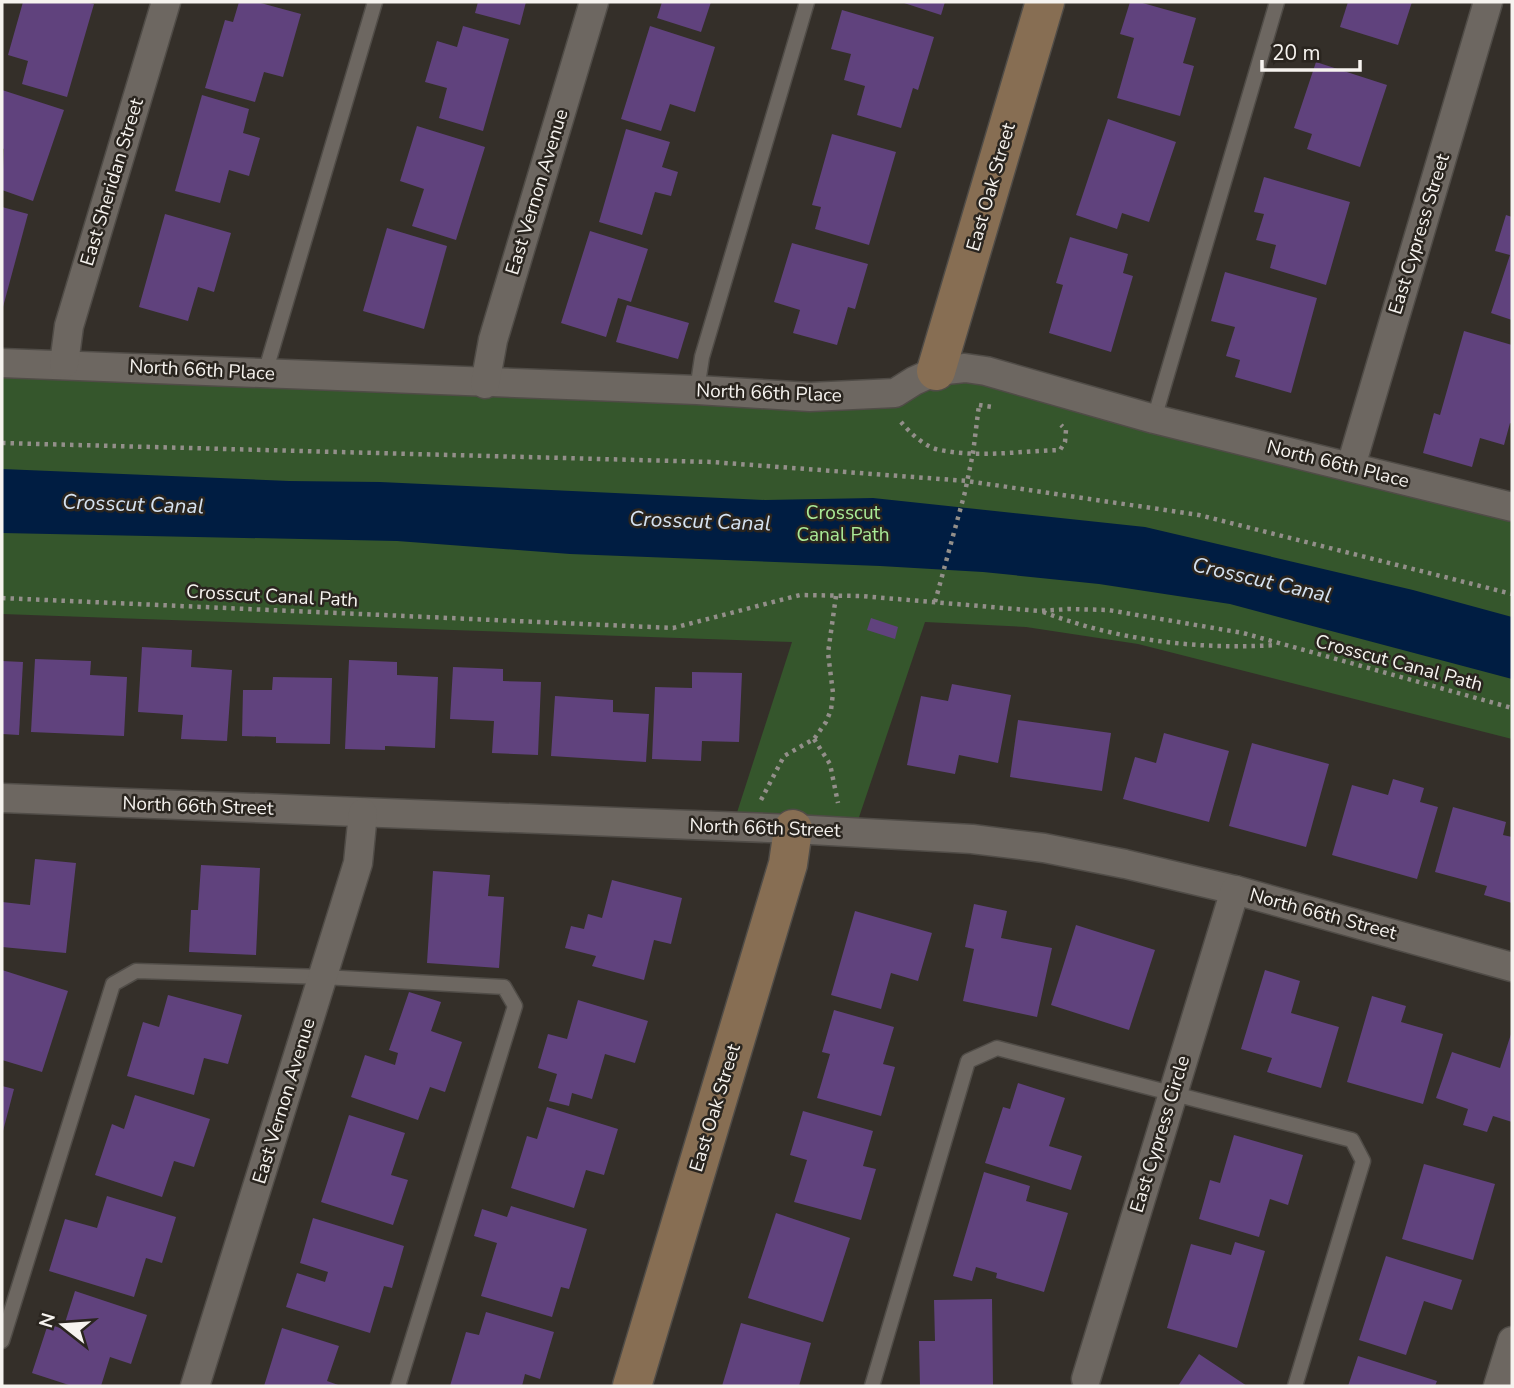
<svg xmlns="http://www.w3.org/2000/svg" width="1514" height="1388" viewBox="0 0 1514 1388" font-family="'Nunito Sans',sans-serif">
<rect width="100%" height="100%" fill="#342f29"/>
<polygon fill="#35562c" points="2,363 810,397 936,371 1512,507 1512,739 1138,644 1026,627 925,622 854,832 732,828 792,642 2,614"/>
<polygon fill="#001d42" points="2,469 289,481 380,482 765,500 873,498 1145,527 1413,590 1512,617 1512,679 1230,604 1099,584 983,572 880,566 570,554 397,541 2,533"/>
<g fill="#60427d">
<polygon points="23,2 85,2 94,4 67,97 22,84 28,61 8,55"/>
<polygon points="239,2 257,2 301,14 283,77 264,72 255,102 205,88 225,20 233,22"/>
<polygon points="478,2 526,2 520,25 475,13"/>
<polygon points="662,2 711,2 701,32 657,18"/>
<polygon points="901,2 945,2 941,15"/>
<polygon points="1130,2 1139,2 1196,18 1183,63 1194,66 1180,116 1117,98 1134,38 1120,34"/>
<polygon points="1348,2 1412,2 1398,45 1340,27"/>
<polygon points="842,10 934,37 918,90 913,88 901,128 857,115 865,86 844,80 851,54 831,49"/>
<polygon points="463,26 509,39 483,131 439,118 447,88 425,82 437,41 457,47"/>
<polygon points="650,26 715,47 695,112 670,104 661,131 621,119"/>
<polygon points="1316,62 1387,85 1360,167 1307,149 1312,134 1294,128"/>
<polygon points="2,90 64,110 33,201 2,190 4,149 2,148"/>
<polygon points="202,95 249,109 243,133 260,138 249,176 229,170 220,203 175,191"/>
<polygon points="1108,119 1176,142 1149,222 1122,213 1117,229 1076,215"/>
<polygon points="417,126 485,147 456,240 412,226 424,189 400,181"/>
<polygon points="626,129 670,142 662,167 678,172 671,196 655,192 642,235 599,222"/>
<polygon points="832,134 896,152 869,245 815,229 821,207 812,205"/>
<polygon points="1264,177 1350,202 1326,285 1270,268 1276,245 1256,240 1264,214 1254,212"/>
<polygon points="2,207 28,214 3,307 2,307"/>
<polygon points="165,214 231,233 214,292 198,287 188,321 139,307"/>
<polygon points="1506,215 1512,217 1512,320 1491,313 1510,255 1495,251"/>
<polygon points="387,228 447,246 424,329 363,311"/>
<polygon points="590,231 648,249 631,302 618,298 606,337 561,323"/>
<polygon points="1070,237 1128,254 1123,273 1133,276 1111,352 1049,333 1063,285 1056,283"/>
<polygon points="792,243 868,264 855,309 848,307 837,345 793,333 800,310 774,302"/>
<polygon points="1225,272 1317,298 1291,393 1235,377 1240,360 1226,356 1235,327 1211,321"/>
<polygon points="627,305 689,323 678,359 616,342"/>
<polygon points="1464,331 1512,345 1512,424 1510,423 1504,445 1480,438 1472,467 1423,453 1434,413 1440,415"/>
<polygon points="871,618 898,627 895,639 867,630"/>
<polygon points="142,647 192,650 191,667 232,670 227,741 181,739 183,715 138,712"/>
<polygon points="35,659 91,661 90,675 127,677 124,736 31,732"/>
<polygon points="349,660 397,662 397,675 438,677 435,748 385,746 385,750 345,749"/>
<polygon points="2,661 23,662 19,735 2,734"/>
<polygon points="453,667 503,669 503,681 541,682 538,755 492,753 494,721 450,719"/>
<polygon points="692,672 742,673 739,742 702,741 701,761 652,759 655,687 692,688"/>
<polygon points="273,677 332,678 330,744 276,743 276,737 242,736 243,690 272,690"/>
<polygon points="952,684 1011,695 998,763 959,755 955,774 907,765 921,696 948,701"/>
<polygon points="555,696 613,700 613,712 649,714 646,762 551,756"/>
<polygon points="1018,720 1111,733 1102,791 1010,777"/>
<polygon points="1164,733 1229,751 1209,822 1123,799 1135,757 1156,763"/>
<polygon points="1252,743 1329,764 1306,847 1229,826"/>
<polygon points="1393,779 1424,788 1420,802 1438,807 1417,879 1332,855 1352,785 1388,795"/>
<polygon points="1453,807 1506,822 1503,835 1512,837 1512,903 1484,895 1487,886 1435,872"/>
<polygon points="35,859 76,863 66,953 2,947 2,902 30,905"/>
<polygon points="201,865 260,868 256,955 189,952 191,910 198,910"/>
<polygon points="433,871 490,875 488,896 504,897 499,968 427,963"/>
<polygon points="612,880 682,898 671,944 654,940 644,980 592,966 596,956 565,948 571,926 584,929 588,914 602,918"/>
<polygon points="974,904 1007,911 1001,938 1052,948 1037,1017 963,1001 974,949 965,947"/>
<polygon points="855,911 932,933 918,981 891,973 881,1009 831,995"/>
<polygon points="1076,925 1155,950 1129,1030 1051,1005"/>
<polygon points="2,970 68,991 42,1072 2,1060"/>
<polygon points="1265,970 1300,981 1291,1013 1339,1027 1321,1088 1267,1072 1272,1058 1241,1049"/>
<polygon points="409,992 441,1002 431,1031 462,1042 445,1092 430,1087 418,1120 351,1097 365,1055 395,1065 398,1053 389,1050"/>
<polygon points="168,995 242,1015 228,1064 204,1058 194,1095 127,1076 143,1022 159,1027"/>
<polygon points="1372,996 1406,1006 1401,1022 1443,1034 1423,1104 1347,1082"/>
<polygon points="578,1000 648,1021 635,1063 605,1054 592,1099 572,1093 569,1106 549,1101 557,1074 538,1068 548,1034 567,1039"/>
<polygon points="834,1010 894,1027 883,1064 895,1067 881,1116 817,1098 830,1054 822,1052"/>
<polygon points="1512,1031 1512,1122 1493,1116 1487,1132 1463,1125 1468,1109 1436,1098 1452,1052 1500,1068"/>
<polygon points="1018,1083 1065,1098 1049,1146 1082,1156 1071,1190 985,1163 1003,1107 1010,1109"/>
<polygon points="2,1086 14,1089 3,1131 2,1131"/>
<polygon points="135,1095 210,1119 194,1167 174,1161 162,1197 95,1175 112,1124 124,1129"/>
<polygon points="547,1107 618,1129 604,1175 586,1170 574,1208 511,1188 527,1136 537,1139"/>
<polygon points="803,1111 873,1131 863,1166 876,1169 861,1220 794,1202 807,1160 790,1155"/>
<polygon points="349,1115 405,1133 391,1175 408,1180 393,1225 321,1202"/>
<polygon points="1234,1135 1303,1155 1288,1205 1270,1199 1259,1237 1199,1219 1210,1180 1220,1183"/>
<polygon points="1424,1164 1495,1184 1473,1260 1402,1239"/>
<polygon points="984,1172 1030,1186 1026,1201 1068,1213 1044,1292 996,1278 997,1273 976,1267 972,1281 953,1276"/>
<polygon points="107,1196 176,1217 162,1263 146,1258 134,1297 49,1271 65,1219 97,1228"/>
<polygon points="511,1206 587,1229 569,1289 561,1287 552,1317 481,1296 497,1243 474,1236 482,1209 507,1217"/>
<polygon points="776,1213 850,1238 823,1322 748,1298"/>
<polygon points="313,1218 404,1246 392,1288 384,1286 370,1333 286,1307 297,1273 325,1282 328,1272 300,1263"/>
<polygon points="1235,1242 1265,1251 1237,1348 1167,1328 1191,1244 1231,1255"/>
<polygon points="1386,1256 1462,1280 1452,1310 1424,1301 1406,1355 1359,1340"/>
<polygon points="75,1291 147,1315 131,1364 110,1357 101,1386 72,1386 32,1373 48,1324 63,1329"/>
<polygon points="992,1299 993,1386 920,1386 919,1341 935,1341 934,1300"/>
<polygon points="486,1312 554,1332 540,1379 525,1374 522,1386 450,1386 466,1332 479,1335"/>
<polygon points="741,1323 811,1343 799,1386 722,1386"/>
<polygon points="282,1328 339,1346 327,1381 341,1386 264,1386"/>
<polygon points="1199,1354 1247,1386 1178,1386"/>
<polygon points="1358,1356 1437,1381 1435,1386 1348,1386"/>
</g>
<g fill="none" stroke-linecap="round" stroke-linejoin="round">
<defs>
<g id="lane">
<polyline points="265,373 375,2"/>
<polyline points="697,390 702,357 807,2"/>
<polyline points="1154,419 1277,2"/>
<polyline points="2,1341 113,984 136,971 323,977 504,987 515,1006 398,1386"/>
<polyline points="872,1386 968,1061 997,1048 1352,1140 1363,1161 1295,1386"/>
</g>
<g id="street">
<polyline points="2,363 697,390 810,397 895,393 914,381 936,371 965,368 986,371 1154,419 1512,507"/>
<polyline points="64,364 69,326 166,2"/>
<polyline points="485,384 493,340 594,2"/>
<polyline points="1351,466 1488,2"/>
<polyline points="2,798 793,829 972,839 1044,848 1125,864 1235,890 1512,967"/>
<polyline points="1086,1379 1235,890"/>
<polyline points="195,1386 358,863 363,813"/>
<polyline points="1498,1386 1512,1341"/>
</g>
<g id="secondary">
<polyline points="936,371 1045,2"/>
<polyline points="632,1386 788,864 793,829"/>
</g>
</defs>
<use href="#lane" stroke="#504c47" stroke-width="17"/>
<use href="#street" stroke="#504c47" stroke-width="31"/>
<use href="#secondary" stroke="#504c47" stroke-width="41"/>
<g stroke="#938f8a" stroke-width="4.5" stroke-dasharray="3.5 5" stroke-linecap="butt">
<polyline points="979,405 992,407"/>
<path d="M 901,422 C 910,433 926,448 940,450 C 979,458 1021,451 1060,450 L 1065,442 L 1066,430 L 1061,425"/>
<polyline points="2,443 712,462 967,481 1199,515 1512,594"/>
<polyline points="2,598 673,628 800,595 861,596 1039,611 1068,609 1108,610 1243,633 1512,708"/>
<polyline points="935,602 965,492 973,453 979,405"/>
<path d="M 1043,612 C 1117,640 1197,650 1275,645"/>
<polyline points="814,739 830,764 838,803"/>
<polyline points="761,800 784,756 814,739 826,722 831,710 833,693 828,653 836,596"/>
</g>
<use href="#lane" stroke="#6d6761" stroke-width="14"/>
<use href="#street" stroke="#6d6761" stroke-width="28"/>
<use href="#secondary" stroke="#876e53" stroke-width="38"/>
</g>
<g text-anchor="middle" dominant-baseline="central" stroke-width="5" stroke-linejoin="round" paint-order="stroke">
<g font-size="19" fill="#f6f3ef" stroke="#2a251f">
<text transform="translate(112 182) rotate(-73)">East Sheridan Street</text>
<text transform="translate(991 187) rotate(-74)">East Oak Street</text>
<text transform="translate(537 192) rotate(-73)">East Vernon Avenue</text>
<text transform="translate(1419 234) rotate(-73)">East Cypress Street</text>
<text transform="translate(202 370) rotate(3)">North 66th Place</text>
<text transform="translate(769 393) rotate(2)">North 66th Place</text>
<text transform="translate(1338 464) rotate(14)">North 66th Place</text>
<text transform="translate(272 596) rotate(3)">Crosscut Canal Path</text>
<text transform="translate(1399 663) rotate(15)">Crosscut Canal Path</text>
<text transform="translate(198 806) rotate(2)">North 66th Street</text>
<text transform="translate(765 828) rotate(2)">North 66th Street</text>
<text transform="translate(1323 914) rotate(15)">North 66th Street</text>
<text transform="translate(284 1101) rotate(-73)">East Vernon Avenue</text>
<text transform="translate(715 1108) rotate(-73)">East Oak Street</text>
<text transform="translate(1160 1134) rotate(-73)">East Cypress Circle</text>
</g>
<g font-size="19" fill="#aaea97" stroke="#2a251f">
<text x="843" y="513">Crosscut<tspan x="843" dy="22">Canal Path</tspan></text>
</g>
<g font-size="21" font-style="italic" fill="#d5e2f1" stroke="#2a251f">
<text transform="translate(133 504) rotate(2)">Crosscut Canal</text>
<text transform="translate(700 521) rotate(2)">Crosscut Canal</text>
<text transform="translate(1262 580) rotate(13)">Crosscut Canal</text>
</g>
</g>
<rect width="1514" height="1388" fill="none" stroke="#f6f3ef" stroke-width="7"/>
<g transform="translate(63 1325) rotate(287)" stroke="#2a251f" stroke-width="5" paint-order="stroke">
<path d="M0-5L12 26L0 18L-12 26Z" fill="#f6f3ef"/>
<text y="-10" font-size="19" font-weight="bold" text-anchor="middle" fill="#f6f3ef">N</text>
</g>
<path d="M1262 60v10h98v-10" fill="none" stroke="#f6f3ef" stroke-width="3.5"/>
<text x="1272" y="60" font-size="21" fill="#f6f3ef" stroke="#2a251f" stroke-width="5" paint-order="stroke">20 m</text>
</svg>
